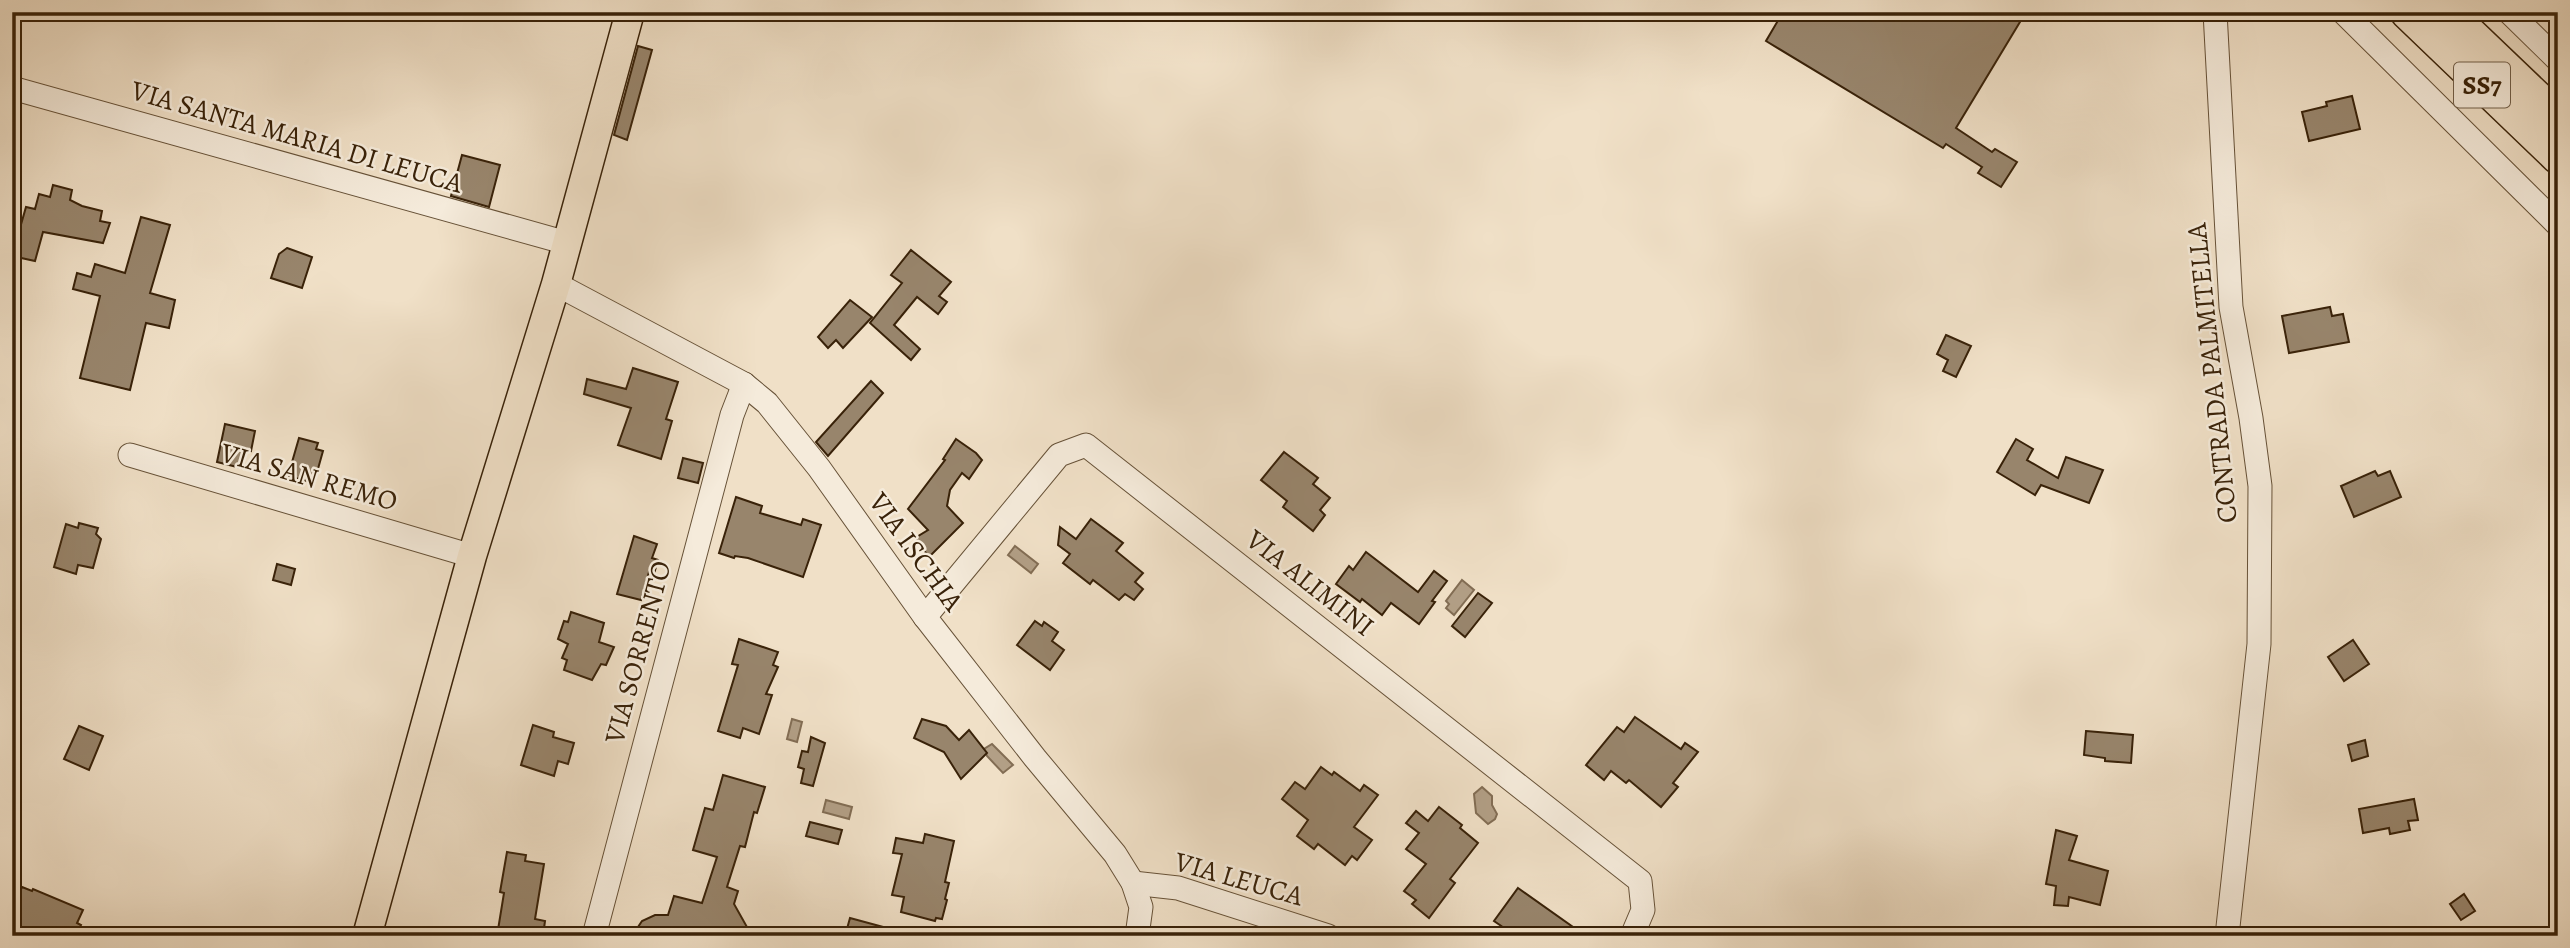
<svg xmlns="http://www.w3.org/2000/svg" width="2570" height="948" viewBox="0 0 2570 948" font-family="Alegreya,serif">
<rect width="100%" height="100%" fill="#f0e0c7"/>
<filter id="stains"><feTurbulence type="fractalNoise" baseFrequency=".00286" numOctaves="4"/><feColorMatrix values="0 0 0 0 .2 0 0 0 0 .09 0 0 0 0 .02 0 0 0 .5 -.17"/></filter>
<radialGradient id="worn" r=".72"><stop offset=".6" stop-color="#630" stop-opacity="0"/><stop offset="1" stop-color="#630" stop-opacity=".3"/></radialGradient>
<g fill="#b29f86" stroke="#826d54" stroke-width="2">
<polygon points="1015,546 1038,564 1031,573 1008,555"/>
<polygon points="1462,580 1474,590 1454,615 1446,608 1449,604 1446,601"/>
<polygon points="792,719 802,722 797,742 787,739"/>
<polygon points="992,744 1013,765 1003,773 987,756 984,749"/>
<polygon points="1482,787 1492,796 1492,805 1497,814 1495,819 1488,824 1476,813 1474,794"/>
<polygon points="826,800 852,807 849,819 823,812"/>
</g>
<g fill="#98856c" stroke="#392209" stroke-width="2">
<polygon points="1783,12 2026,12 1956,128 1992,152 1995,149 2017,162 2001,187 1978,173 1982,167 1946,144 1943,148 1766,41"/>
<polygon points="638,46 652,50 627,140 614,135"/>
<polygon points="2352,96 2360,129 2309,141 2302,112 2327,106 2326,102"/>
<polygon points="462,155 500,165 489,207 451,196"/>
<polygon points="53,185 72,190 70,200 82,206 102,211 100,221 110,223 103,243 43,232 35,261 12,256 26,207 35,209 39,194 50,197"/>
<polygon points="141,217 170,225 150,293 175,300 169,328 146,323 130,390 80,378 100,296 73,289 77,273 91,277 95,264 125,273"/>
<polygon points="287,248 312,257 302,288 271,278 279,254"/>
<polygon points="911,250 951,282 939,296 947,302 938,314 917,297 894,325 920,349 911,360 870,323 902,283 891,275"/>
<polygon points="850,300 872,317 843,348 836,340 828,348 818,337"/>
<polygon points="2330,307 2332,316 2343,314 2349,342 2289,353 2282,316"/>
<polygon points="1946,335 1971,346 1956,377 1943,371 1948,360 1937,354"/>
<polygon points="633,368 678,382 666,419 672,421 661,459 618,445 631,408 584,394 587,379 626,389"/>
<polygon points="871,381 883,393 828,456 816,442"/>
<polygon points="225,424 255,431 251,451 245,450 241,468 217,462"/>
<polygon points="299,438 318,443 316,449 323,451 314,483 288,476"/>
<polygon points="956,439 976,453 982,460 969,479 962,473 950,490 947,506 963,523 929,557 915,538 928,530 908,509 945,460 943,459"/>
<polygon points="2016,439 2033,449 2027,460 2058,478 2066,457 2103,470 2089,503 2041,485 2035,495 1997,472"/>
<polygon points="1284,452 1318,478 1313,484 1330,498 1320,510 1325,515 1313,531 1283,507 1287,501 1261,480"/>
<polygon points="683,458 703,463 698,483 678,478"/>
<polygon points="2375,471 2378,476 2390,471 2401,497 2354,517 2341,486"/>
<polygon points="736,497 762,506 760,513 801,525 803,519 821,525 803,577 748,558 735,556 734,558 719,553"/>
<polygon points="1091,519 1123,543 1116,551 1143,573 1135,582 1143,589 1134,600 1125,594 1119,600 1093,580 1090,584 1063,563 1070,554 1058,545 1060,527 1076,539"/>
<polygon points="79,523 98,528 96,534 101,539 93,568 78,565 76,574 54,567 66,524 78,528"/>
<polygon points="634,536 657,544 652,558 658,560 654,574 649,572 641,600 617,594"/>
<polygon points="1366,552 1418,592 1434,571 1447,581 1432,601 1435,602 1419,624 1391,603 1382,615 1362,599 1360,602 1336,584 1349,566 1353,570"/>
<polygon points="277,564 295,569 291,585 273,580"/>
<polygon points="1478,593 1492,603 1465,637 1452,626"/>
<polygon points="571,612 604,623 599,642 614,647 606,665 601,664 592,680 564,670 567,660 562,658 568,644 558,639 564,621 568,622"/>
<polygon points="1035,621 1042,626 1044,622 1058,632 1052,641 1064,650 1050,670 1017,645"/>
<polygon points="739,639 778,652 773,665 778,667 766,694 772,695 759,734 743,728 740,738 718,731 738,665 732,664"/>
<polygon points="2353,640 2369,664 2344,681 2328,657"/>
<polygon points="1635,717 1681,749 1685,743 1698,752 1673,783 1678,787 1661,807 1629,780 1626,783 1611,771 1604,780 1586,765 1617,727 1624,732"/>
<polygon points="922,719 946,726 959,740 969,730 987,753 961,779 944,752 914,738"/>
<polygon points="533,725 554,732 553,737 574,743 568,764 558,761 554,776 521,765"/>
<polygon points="79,726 103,736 89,770 64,759"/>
<polygon points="2086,731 2133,735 2131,763 2105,761 2105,758 2084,755"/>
<polygon points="811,737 825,743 813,786 801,783 804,769 798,767 802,751 808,752"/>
<polygon points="2365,740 2368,756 2352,761 2348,745"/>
<polygon points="1321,767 1332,775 1334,772 1360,791 1364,785 1378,795 1354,827 1372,840 1357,860 1352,856 1345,865 1318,844 1314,849 1297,836 1308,820 1282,799 1295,782 1305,789"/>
<polygon points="723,775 765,787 757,813 754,812 745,847 740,846 727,887 738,891 734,904 752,936 632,936 642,921 655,915 668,915 674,896 702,903 717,857 693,850 705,808 713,810"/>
<polygon points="2414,799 2418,820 2408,821 2410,830 2390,834 2389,828 2363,833 2359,809"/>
<polygon points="1439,807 1462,825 1460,828 1478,843 1450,879 1455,883 1429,918 1412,904 1416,900 1404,891 1426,864 1406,849 1419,833 1406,823 1416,811 1428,821"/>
<polygon points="810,822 842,830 838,844 806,836"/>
<polygon points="2056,830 2077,836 2069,860 2108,871 2100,905 2069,897 2068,906 2054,905 2056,886 2046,884"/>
<polygon points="925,834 954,841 945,882 949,883 945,899 947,900 942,919 936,918 935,921 901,912 904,897 892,895 902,854 893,853 896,838 923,843"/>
<polygon points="507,852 526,855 525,861 544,864 535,919 545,921 543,936 497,936 504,893 500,892"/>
<polygon points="22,887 32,891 33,889 83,910 77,923 81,925 76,936 43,936 12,924 12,909"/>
<polygon points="1518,888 1573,927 1566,936 1530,936 1520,928 1513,934 1494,921"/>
<polygon points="2464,894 2475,911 2461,920 2450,904"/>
<polygon points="850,918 898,931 897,936 845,936"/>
</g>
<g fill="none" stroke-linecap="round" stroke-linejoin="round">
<defs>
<g id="minor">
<polyline points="2215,12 2231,307 2251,418 2260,486 2259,644 2227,936"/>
<polyline points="2343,12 2558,225"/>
<polyline points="2509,12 2558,60"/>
<polyline points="12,88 567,243"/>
<polyline points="556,284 744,384 767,403 819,468 925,617 1035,758 1115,854 1133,883 1141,907 1137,936"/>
<polyline points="130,455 472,556"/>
<polyline points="925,617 1059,455 1086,445 1640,881 1643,910 1632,936"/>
<polyline points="1133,883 1178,888 1328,936"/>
<polyline points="594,936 732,415 744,384"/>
</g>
<polyline id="major" points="367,936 472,556 556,284 630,12"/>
<g id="highway">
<polyline points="2407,12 2558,157"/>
<polyline points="2447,12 2558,118"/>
</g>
</defs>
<use href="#minor" stroke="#675238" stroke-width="25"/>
<use href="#major" stroke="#392209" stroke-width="31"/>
<use href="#highway" stroke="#392209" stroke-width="36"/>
<use href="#minor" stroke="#f5ebdb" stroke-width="23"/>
<use href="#major" stroke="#f0e0c7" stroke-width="28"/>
<use href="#highway" stroke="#f0e0c7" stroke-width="33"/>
</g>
<g text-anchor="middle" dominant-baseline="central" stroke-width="5" stroke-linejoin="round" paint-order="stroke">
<rect fill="#f5ebdb" stroke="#715e48" stroke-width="2" x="2454" y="62.5" width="56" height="45" rx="5"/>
<g font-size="26" font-weight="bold" fill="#392209">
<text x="2482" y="85">SS7</text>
</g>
<g font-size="28" fill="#392209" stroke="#f5ebdb">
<text transform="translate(297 137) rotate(16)">VIA SANTA MARIA DI LEUCA</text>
<text transform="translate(2212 373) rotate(-96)">CONTRADA PALMITELLA</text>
<text transform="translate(309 477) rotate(16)">VIA SAN REMO</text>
<text transform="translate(916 552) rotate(54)">VIA ISCHIA</text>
<text transform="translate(1310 583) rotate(38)">VIA ALIMINI</text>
<text transform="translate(638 652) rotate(-75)">VIA SORRENTO</text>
<text transform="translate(1239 879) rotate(16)">VIA LEUCA</text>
</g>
</g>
<rect width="2570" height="948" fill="none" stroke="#f0e0c7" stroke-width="42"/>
<rect x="14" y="14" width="2542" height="920" fill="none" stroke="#392209" stroke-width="3.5"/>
<rect x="21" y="21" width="2528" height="906" fill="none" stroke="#392209" stroke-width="2"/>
<rect width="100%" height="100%" filter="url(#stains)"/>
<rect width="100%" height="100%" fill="url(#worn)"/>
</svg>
